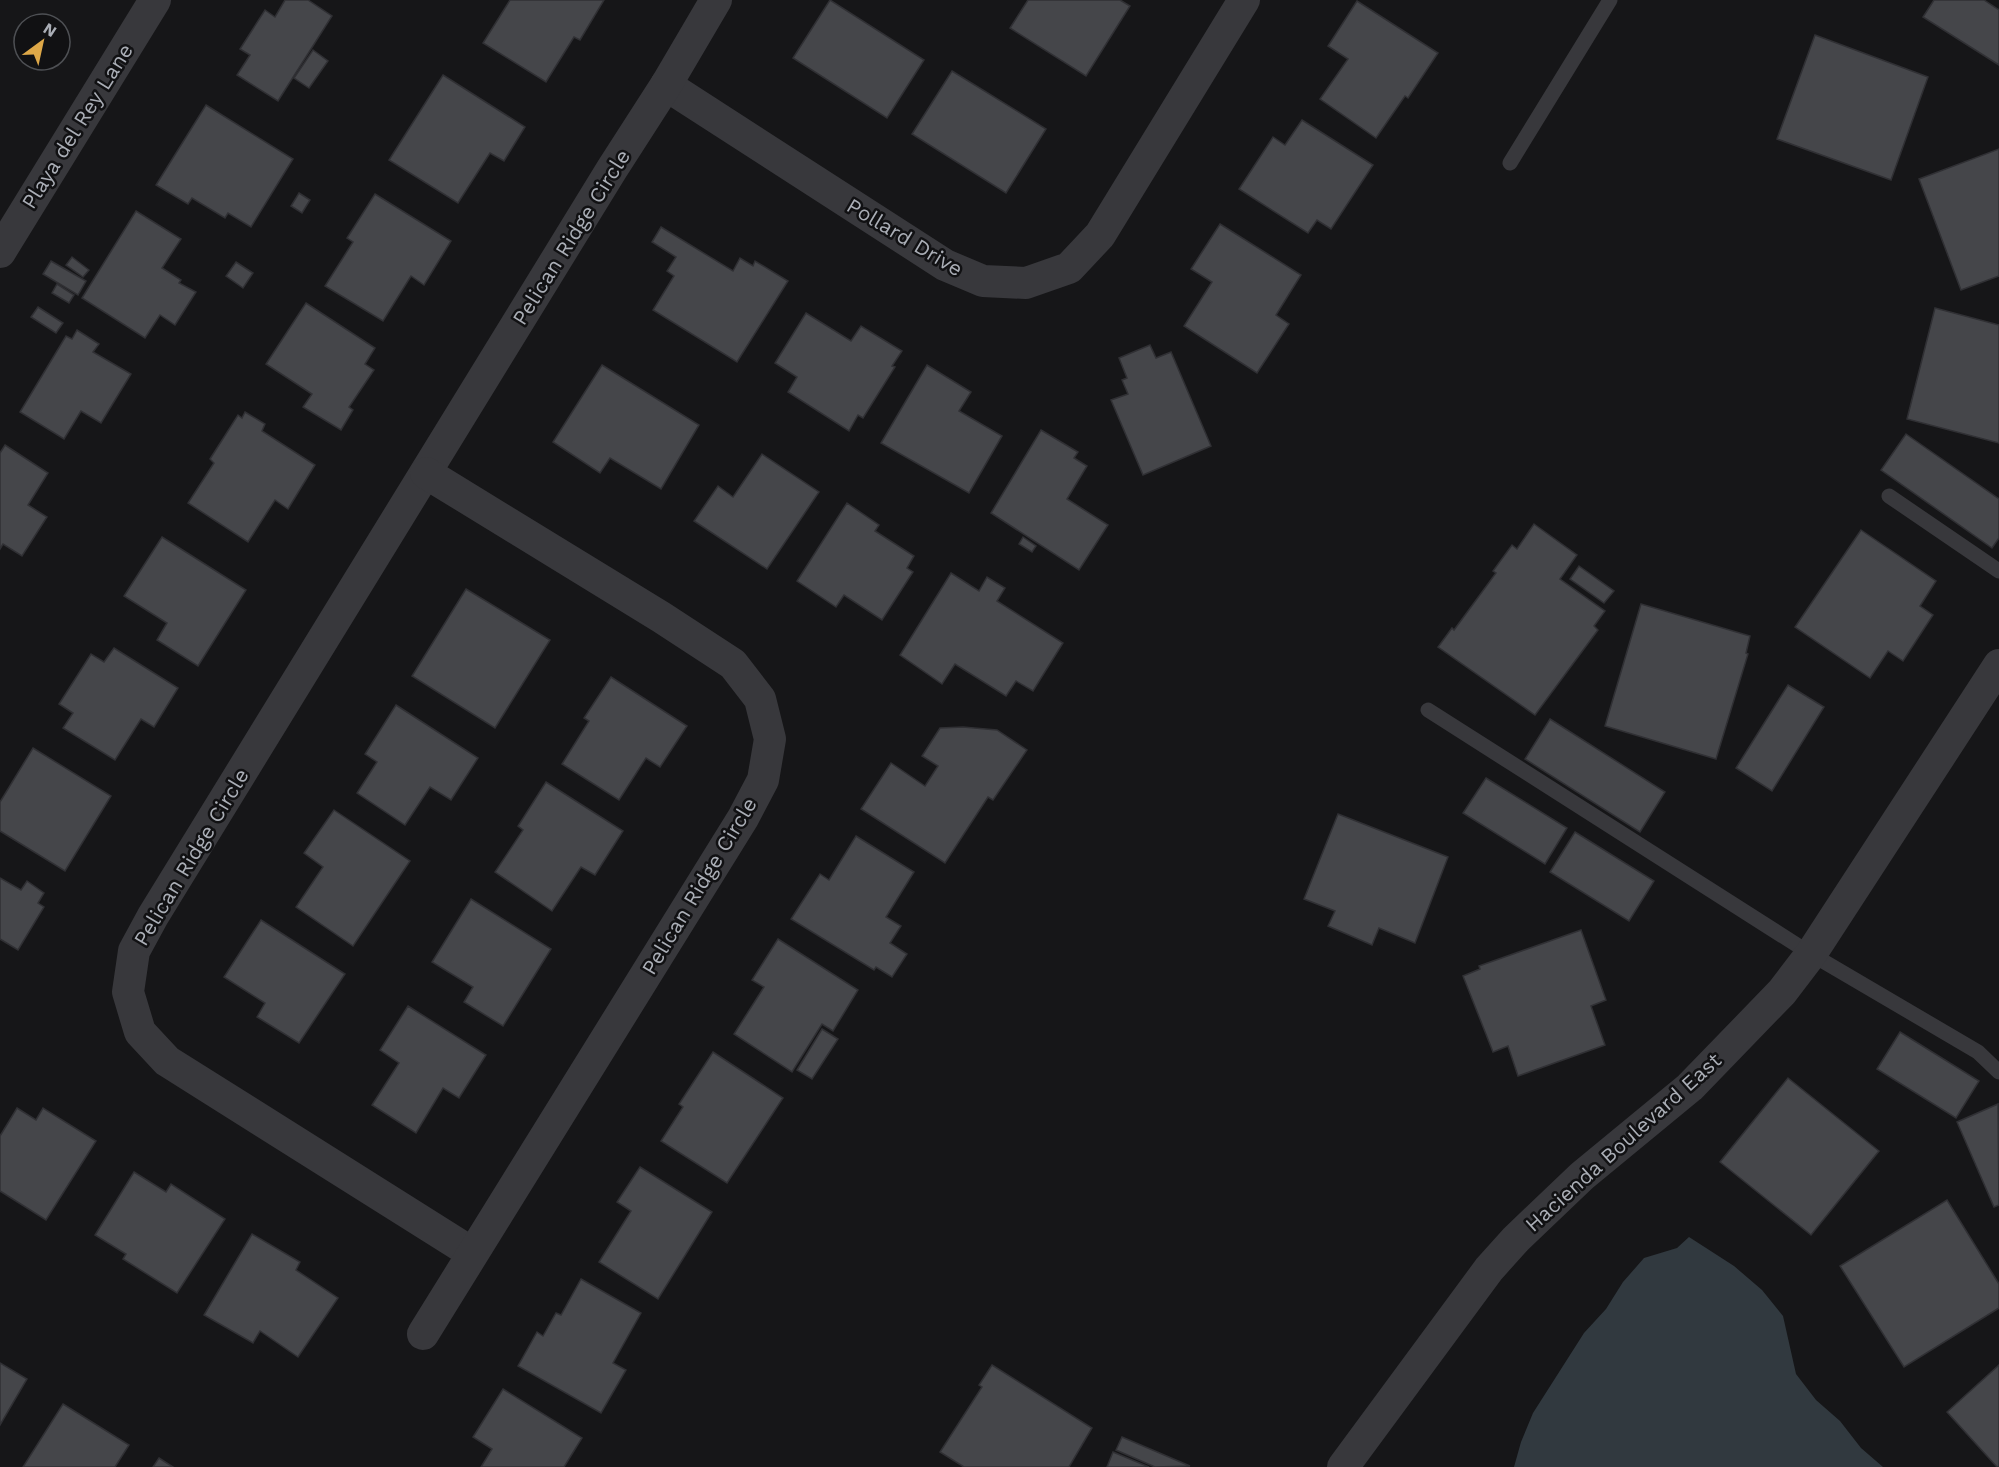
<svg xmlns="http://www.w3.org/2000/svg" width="1999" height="1467" viewBox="0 0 1999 1467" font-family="'Work Sans',sans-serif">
<rect width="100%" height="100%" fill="#161618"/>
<polygon fill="#31393f" points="1689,1237 1734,1266 1762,1290 1783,1316 1796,1374 1816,1400 1840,1421 1861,1448 1883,1467 1514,1467 1521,1442 1533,1413 1584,1333 1606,1309 1623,1282 1644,1258 1677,1248"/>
<g fill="#45464a" stroke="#303034" stroke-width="1.5">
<polygon points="285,0 308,0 332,16 278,101 237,75 250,55 240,49 265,10 275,17"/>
<polygon points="510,0 604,0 580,40 574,37 546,82 483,43"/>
<polygon points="830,0 924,60 887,118 793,58"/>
<polygon points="1028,0 1120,0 1130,6 1086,76 1010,28"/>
<polygon points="1934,0 1984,0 1999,10 1999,65 1923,17"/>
<polygon points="1357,1 1438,53 1408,98 1405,96 1376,138 1320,99 1348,59 1328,46"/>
<polygon points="1815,35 1928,77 1891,180 1777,139"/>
<polygon points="313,50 328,61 309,88 294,78"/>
<polygon points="952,71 1046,129 1006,193 912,134"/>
<polygon points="443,75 525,127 504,161 490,153 458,203 389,160"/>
<polygon points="206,105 293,159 251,227 228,213 225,218 192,198 188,204 156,185"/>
<polygon points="1302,120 1373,165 1331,229 1317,220 1308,233 1239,189 1273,137 1285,145"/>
<polygon points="1999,149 1999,276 1961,290 1919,179"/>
<polygon points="299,193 310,200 302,213 291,206"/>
<polygon points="375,194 451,241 424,285 411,276 383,321 325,286 353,242 347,238"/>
<polygon points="136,211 181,239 162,268 181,280 179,283 196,292 175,325 160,315 145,338 82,298"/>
<polygon points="1220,224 1301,275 1276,315 1289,324 1257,373 1184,326 1212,282 1191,269"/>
<polygon points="661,227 733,271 740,258 753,266 755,261 788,281 737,362 653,310 674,276 667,271 676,257 652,242"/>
<polygon points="72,257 89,270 83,277 66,265"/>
<polygon points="51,261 86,281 78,295 43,274"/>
<polygon points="236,262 253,273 243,288 226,276"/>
<polygon points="57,284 74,295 69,303 52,293"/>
<polygon points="306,303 375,348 365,364 374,370 349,407 353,410 341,430 303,407 312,394 266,364"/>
<polygon points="38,307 63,323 56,333 31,317"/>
<polygon points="1935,308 1999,325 1999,443 1907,419"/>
<polygon points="806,313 851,341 861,326 902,351 892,366 895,367 863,418 858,415 849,431 788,392 797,377 775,363"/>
<polygon points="77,330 99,344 93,352 131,374 101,423 81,411 64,439 20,412 66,336 72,339"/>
<polygon points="1150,345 1156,358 1171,352 1211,446 1143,475 1111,400 1128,394 1122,380 1127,378 1119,358"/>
<polygon points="602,365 699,425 661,489 610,458 600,473 553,442"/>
<polygon points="927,365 971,392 959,411 1002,436 969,493 881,443"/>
<polygon points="245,412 265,424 262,431 315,465 288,509 275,500 248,542 188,503 214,463 210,459 238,415 242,418"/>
<polygon points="1041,430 1078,452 1074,458 1087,466 1067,499 1108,525 1079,570 991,513"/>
<polygon points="1906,434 1999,499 1999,538 1992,548 1881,470"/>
<polygon points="5,445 48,473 28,505 47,517 22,556 3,544 0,549 0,453"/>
<polygon points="762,454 819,492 767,569 694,521 718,486 733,497"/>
<polygon points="847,503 879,525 875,531 914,556 907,568 913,572 882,620 844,595 836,607 797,581"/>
<polygon points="1534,524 1577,555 1560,579 1605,611 1594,626 1598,630 1535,715 1438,647 1452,628 1454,630 1496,573 1493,571 1512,545 1517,549"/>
<polygon points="1861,530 1936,581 1920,606 1933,615 1903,661 1888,651 1870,678 1795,627"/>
<polygon points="162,537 246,590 198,666 157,640 167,623 124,596"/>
<polygon points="1023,537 1036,546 1032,552 1019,544"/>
<polygon points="1579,566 1614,591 1604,603 1570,579"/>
<polygon points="951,573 979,591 987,577 1005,588 997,601 1063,643 1033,691 1016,681 1006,696 955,664 942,684 900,655"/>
<polygon points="466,589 550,640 495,728 412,676"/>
<polygon points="1641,604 1750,636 1746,653 1748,654 1716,759 1605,726"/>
<polygon points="114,648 178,688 154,727 141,719 115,760 63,728 73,713 59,704 91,654 104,662"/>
<polygon points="611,677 687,726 660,767 646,758 619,800 562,764 589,721 584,718"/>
<polygon points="1788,685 1824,707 1772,791 1736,768"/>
<polygon points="396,705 478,758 451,800 430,787 405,825 357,793 377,762 365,754"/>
<polygon points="1550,719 1665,792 1640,832 1525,759"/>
<polygon points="963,727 997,730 1027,750 993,800 988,797 945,863 861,809 891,763 925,786 938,766 922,756 940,728"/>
<polygon points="33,748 111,796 65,871 0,831 0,802"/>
<polygon points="1486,778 1567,828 1545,864 1463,813"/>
<polygon points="546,782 623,831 595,875 581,867 552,911 495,872 523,830 518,826"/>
<polygon points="334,810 410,861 353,946 296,907 323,867 304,853"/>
<polygon points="1338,814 1448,857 1415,943 1379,928 1372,945 1328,926 1335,911 1304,899"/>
<polygon points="1575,832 1654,881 1629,921 1550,872"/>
<polygon points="856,836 914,872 886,917 901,926 890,943 907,954 892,977 876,967 874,970 791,919 820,874 829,880"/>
<polygon points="0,878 21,890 27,881 44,893 38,903 44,907 18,950 0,939"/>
<polygon points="471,899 551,949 503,1026 464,1002 473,987 432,962"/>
<polygon points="261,920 345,974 299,1043 257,1017 265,1003 224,977"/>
<polygon points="1581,930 1606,1000 1591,1006 1605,1045 1518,1076 1508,1046 1493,1052 1463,976 1480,969 1479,966"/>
<polygon points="778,939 858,990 833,1031 822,1024 792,1072 734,1034 764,987 752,980"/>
<polygon points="408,1006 486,1055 459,1098 443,1088 416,1133 372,1105 399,1063 380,1050"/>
<polygon points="822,1029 838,1039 812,1079 797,1070"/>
<polygon points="1900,1032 1979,1081 1956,1118 1877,1069"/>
<polygon points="713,1052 783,1098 727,1183 661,1141 683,1107 679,1104"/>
<polygon points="1788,1078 1879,1151 1811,1235 1720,1162"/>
<polygon points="1998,1104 1999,1205 1994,1207 1957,1122"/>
<polygon points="17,1108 36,1120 43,1108 96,1141 46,1220 0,1191 0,1136"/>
<polygon points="640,1167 712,1212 658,1299 599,1262 631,1211 617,1202"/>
<polygon points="134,1172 166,1192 171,1184 225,1219 177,1293 123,1259 126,1254 95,1235"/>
<polygon points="1947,1200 1999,1284 1999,1308 1904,1367 1840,1266"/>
<polygon points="252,1234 300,1262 296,1270 338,1298 298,1357 260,1331 253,1343 204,1315"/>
<polygon points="581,1279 641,1313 613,1363 626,1370 601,1413 518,1366 537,1332 543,1336 556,1313 561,1315"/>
<polygon points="0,1363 27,1379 0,1425"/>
<polygon points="992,1365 1092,1428 1069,1467 964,1467 940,1452 982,1387 979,1385"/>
<polygon points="1999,1365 1999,1467 1997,1467 1947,1412"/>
<polygon points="503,1389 582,1438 564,1467 481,1467 492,1449 473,1437"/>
<polygon points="63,1404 129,1445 115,1467 23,1467"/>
<polygon points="1122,1437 1190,1466 1155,1467 1116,1450"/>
<polygon points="1113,1452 1149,1467 1107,1467"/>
<polygon points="159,1458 173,1467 153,1467"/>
</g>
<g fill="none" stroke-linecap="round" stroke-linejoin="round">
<g stroke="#38383c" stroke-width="15">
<polyline points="1510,163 1610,0"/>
<polyline points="1889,496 1999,571"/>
<polyline points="1428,710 1811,954 1978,1052 1999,1072"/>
</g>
<g stroke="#38383c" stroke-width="32">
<polyline points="666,85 945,265 983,281 1026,283 1069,268 1100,235 1244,0"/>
<polyline points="0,252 155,0"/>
<polyline points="472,1253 167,1061 140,1032 128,992 134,951 153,916 612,169 666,85 716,0"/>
<polyline points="423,1334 743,818 763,780 770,739 760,699 733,664 661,617 426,473"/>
<polyline points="1343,1467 1489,1269 1516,1239 1582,1176 1690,1087 1782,992 1811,954 1999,665"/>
</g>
</g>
<g text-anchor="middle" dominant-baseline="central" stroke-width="5" stroke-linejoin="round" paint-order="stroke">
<g font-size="21" fill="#aaaeb6" stroke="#111113">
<text transform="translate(77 126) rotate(-58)">Playa del Rey Lane</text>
<text transform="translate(571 237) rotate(-58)">Pelican Ridge Circle</text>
<text transform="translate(905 237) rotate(31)">Pollard Drive</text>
<text transform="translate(191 857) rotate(-59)">Pelican Ridge Circle</text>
<text transform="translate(699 886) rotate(-59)">Pelican Ridge Circle</text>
<text transform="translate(1623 1142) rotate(-42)">Hacienda Boulevard East</text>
</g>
</g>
<g transform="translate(42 42) rotate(33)"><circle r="28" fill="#111113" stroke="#4e5054" stroke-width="1.5"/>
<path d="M0-4.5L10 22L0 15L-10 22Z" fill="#dea848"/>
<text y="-9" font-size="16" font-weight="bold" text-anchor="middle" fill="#aaaeb6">N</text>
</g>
</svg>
